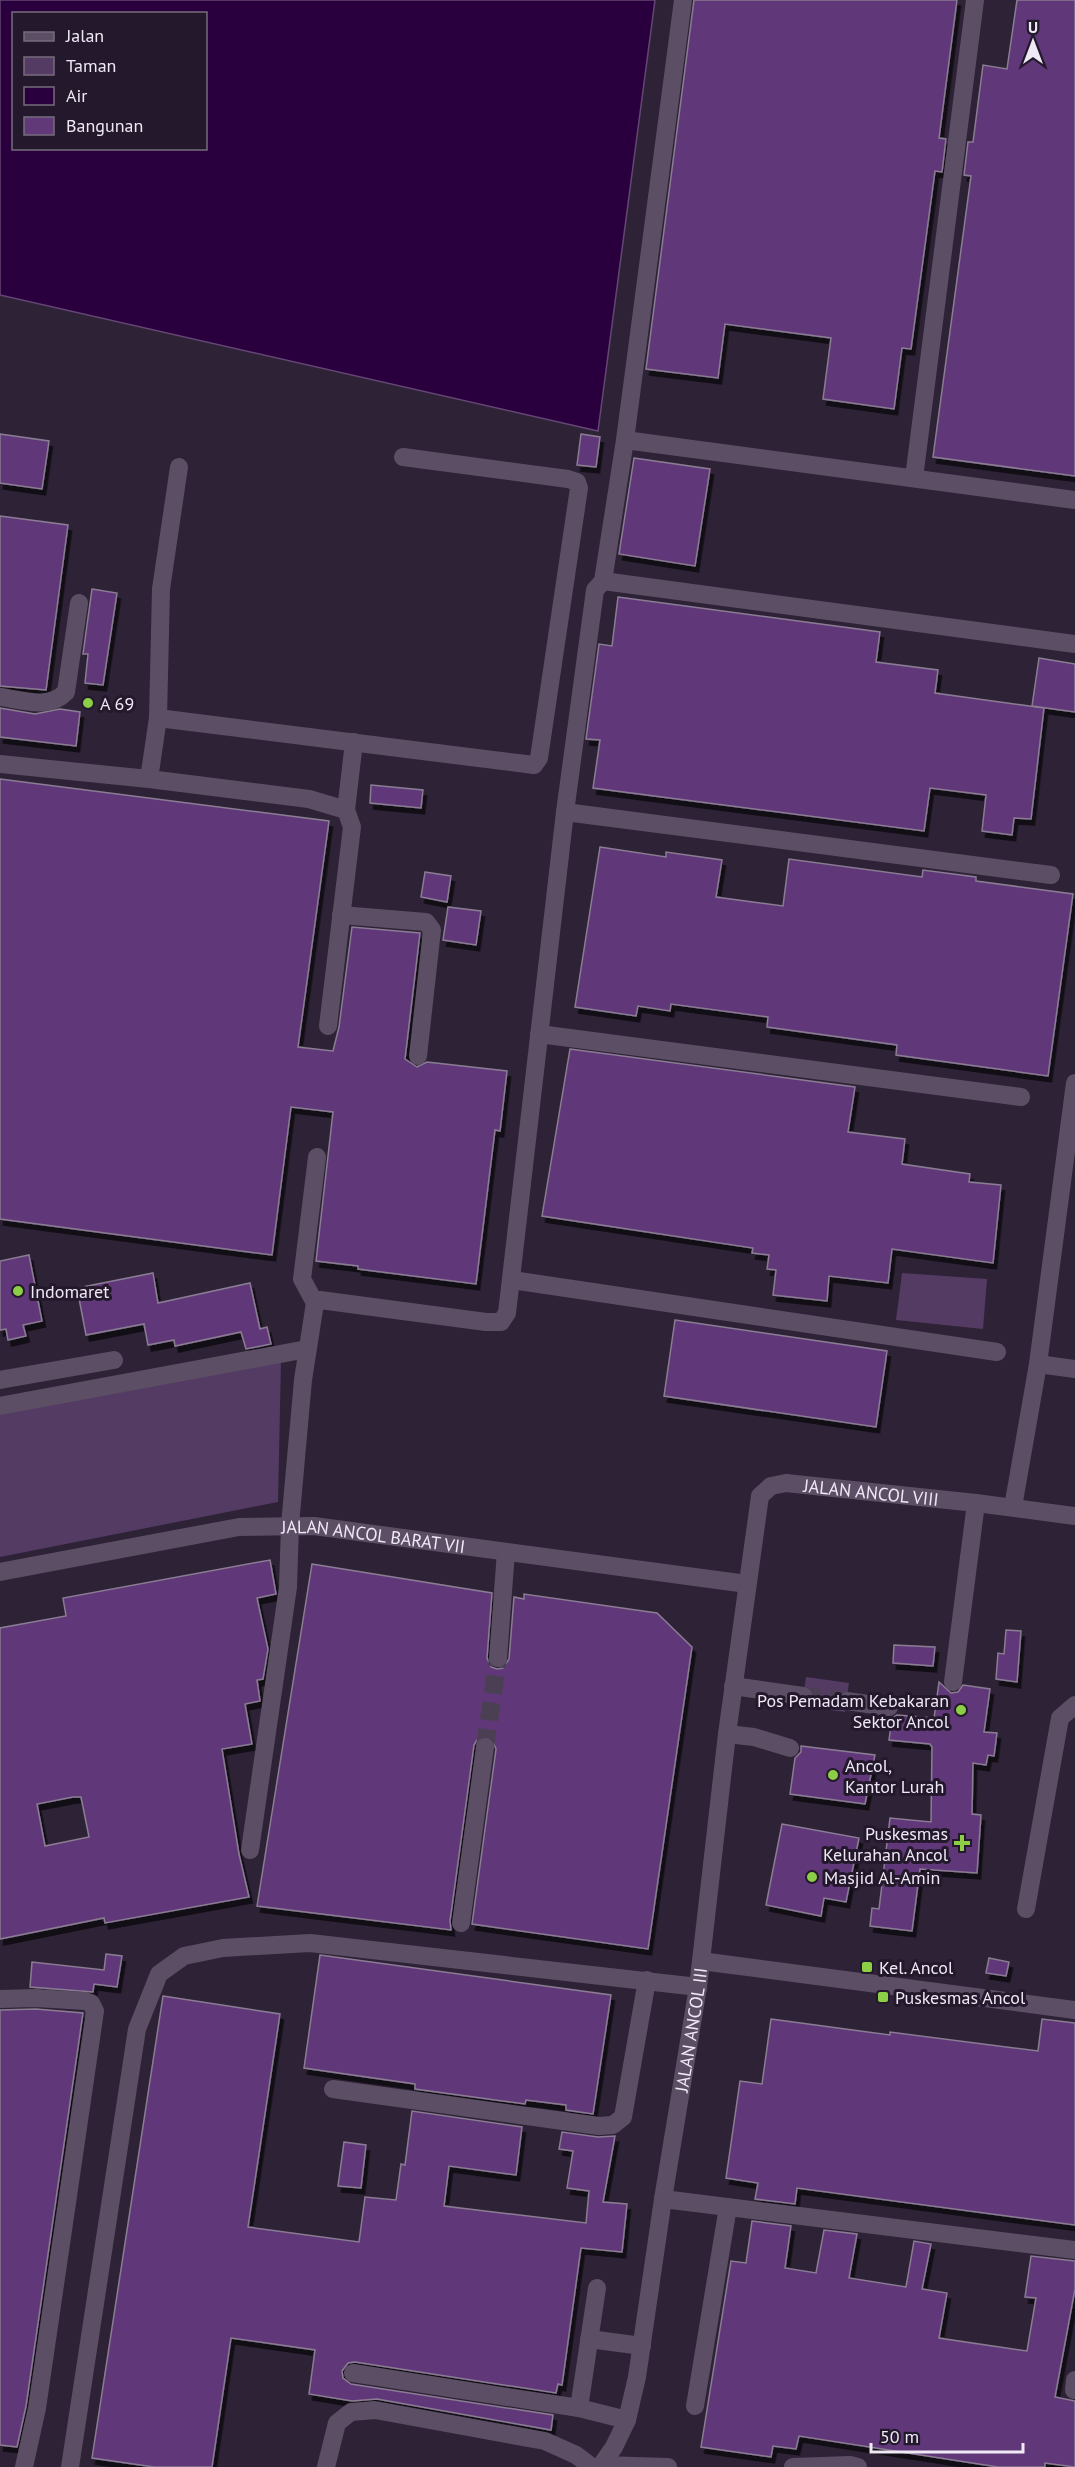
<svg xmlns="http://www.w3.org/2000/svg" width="1075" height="2467" viewBox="0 0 1075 2467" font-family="'PT Sans',sans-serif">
<defs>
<filter id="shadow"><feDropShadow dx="3.5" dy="6" stdDeviation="0" flood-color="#0009"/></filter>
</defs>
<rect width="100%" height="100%" fill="#2e2236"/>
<g fill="#543b63">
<polygon points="902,1273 987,1279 983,1329 896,1320"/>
<polygon points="281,1360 278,1502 0,1557 0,1413"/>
<polygon points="806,1677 849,1683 845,1712 802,1706"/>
</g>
<path fill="#29003d" stroke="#644674" stroke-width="1.5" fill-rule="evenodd" d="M 0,0 L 655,0 L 598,431 L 0,295 ZM 14,14 L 206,14 L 206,148 L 14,148 Z"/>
<g fill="#613979" stroke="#8a7c93" stroke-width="1.5" fill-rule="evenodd" filter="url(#shadow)">
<polygon points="694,0 957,0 939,138 946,139 942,172 935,171 911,349 902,348 894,409 823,399 831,338 725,324 718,378 646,369"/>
<polygon points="1017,0 1075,0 1075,476 933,457 971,176 964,175 968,142 973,142 983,65 1007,69"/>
<polygon points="0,434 49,441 42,489 0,483"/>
<polygon points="581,434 600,437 596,467 577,465"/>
<polygon points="634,458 710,469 695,566 619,554"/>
<polygon points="0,516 68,525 46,690 0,686"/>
<polygon points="92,589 117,593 103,685 85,683 88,654 83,654"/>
<polygon points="618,597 880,632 876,662 938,670 935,693 1044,708 1031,819 1014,818 1012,835 982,831 986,795 930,788 924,831 593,788 600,740 586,739 599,644 612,646"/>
<polygon points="1039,658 1075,664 1075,712 1032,706"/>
<polygon points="0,708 35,714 60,709 80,712 76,746 0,737"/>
<polygon points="0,779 329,821 298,1047 333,1051 339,1027 352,927 420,933 405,1059 417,1067 427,1062 507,1071 500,1131 495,1130 476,1284 358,1269 358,1266 316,1261 333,1112 291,1107 272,1255 0,1219"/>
<polygon points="371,785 423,790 421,808 370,803"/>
<polygon points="600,847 666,857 666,852 722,860 716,897 783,906 789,859 922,877 923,870 976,877 976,881 1073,894 1048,1076 896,1055 897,1045 767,1027 768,1017 671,1004 670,1011 638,1006 636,1016 575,1007"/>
<polygon points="425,872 451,876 447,902 421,897"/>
<polygon points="448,907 481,911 476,945 443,940"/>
<polygon points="570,1049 855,1087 848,1132 905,1139 902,1164 970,1174 969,1182 1001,1185 993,1263 892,1249 888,1283 829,1276 827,1301 773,1295 776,1270 767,1269 769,1255 752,1253 753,1248 542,1216"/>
<polygon points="29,1255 42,1321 23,1325 26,1336 8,1340 6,1329 0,1330 0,1261"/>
<polygon points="153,1273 158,1303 250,1283 260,1329 267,1327 271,1344 246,1349 241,1332 175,1346 174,1340 148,1345 144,1324 86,1335 77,1288"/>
<polygon points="675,1320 887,1351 876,1427 664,1396"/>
<path d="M 270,1560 L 276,1594 L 257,1598 L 268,1649 L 263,1679 L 257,1680 L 260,1701 L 245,1704 L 252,1744 L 222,1749 L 239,1854 L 249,1897 L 105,1923 L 104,1918 L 0,1939 L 0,1628 L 66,1616 L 63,1598 ZM 73,1797 L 81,1797 L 89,1837 L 45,1846 L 37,1804 Z"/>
<polygon points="312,1564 492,1593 487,1658 491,1667 497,1669 503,1668 509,1659 514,1597 524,1599 524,1594 657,1613 692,1647 648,1949 472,1924 496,1749 492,1739 486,1736 477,1740 474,1745 450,1921 451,1930 257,1906"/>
<polygon points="1006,1630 1021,1631 1017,1682 996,1679 998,1653 1004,1654"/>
<polygon points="894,1645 935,1647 933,1666 893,1663"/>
<polygon points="939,1682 951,1693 958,1692 963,1685 990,1689 984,1732 997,1733 994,1756 988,1755 986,1765 973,1763 972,1814 981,1815 977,1873 920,1869 912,1931 870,1926 872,1908 879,1909 890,1818 931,1822 932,1747 930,1744 889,1740 892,1718 897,1715 934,1718"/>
<polygon points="801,1746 875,1755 865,1804 790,1794 795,1758 801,1752"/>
<polygon points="782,1824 859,1838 846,1902 824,1898 821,1916 766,1905"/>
<polygon points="106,1954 122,1956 117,1987 94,1984 93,1992 30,1987 32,1962 104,1970"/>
<polygon points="320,1955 611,1995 593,2114 566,2110 566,2105 526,2100 525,2104 415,2089 415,2084 304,2068"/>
<polygon points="989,1958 1009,1962 1006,1976 986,1973"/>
<polygon points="163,1996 280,2014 248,2227 359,2242 365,2197 396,2200 401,2164 405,2165 412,2111 522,2127 516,2175 449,2166 444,2206 586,2223 589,2191 567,2188 573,2151 559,2149 562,2132 598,2137 615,2136 603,2202 627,2204 622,2252 581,2248 562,2385 558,2384 556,2393 355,2362 348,2363 342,2371 343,2378 351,2384 553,2415 551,2430 377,2399 352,2401 309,2394 315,2350 231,2338 212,2467 154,2467 92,2458"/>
<polygon points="36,2009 83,2013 26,2406 17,2447 0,2445 0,2010"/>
<polygon points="771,2019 890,2035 890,2032 1038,2051 1042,2019 1075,2023 1075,2225 797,2188 795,2204 755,2199 758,2183 726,2178 740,2081 762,2084"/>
<polygon points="344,2142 366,2145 361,2188 338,2186"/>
<polygon points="752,2221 791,2226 785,2268 816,2273 824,2230 857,2234 849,2278 906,2287 914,2241 931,2244 922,2289 947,2293 939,2338 1027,2351 1036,2298 1025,2297 1031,2256 1075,2261 1075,2289 1055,2397 1075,2401 1075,2467 1045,2463 1045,2467 998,2467 799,2436 796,2449 773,2446 771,2457 701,2447 731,2261 746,2263"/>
</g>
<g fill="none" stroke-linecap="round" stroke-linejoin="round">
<g stroke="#4b4053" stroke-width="18" stroke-dasharray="18 9" stroke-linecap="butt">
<polyline points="803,1696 847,1701"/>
<polyline points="485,1747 498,1658"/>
</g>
<g stroke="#5c4f65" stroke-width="18">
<polyline points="625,440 1075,500"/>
<polyline points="914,478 975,0"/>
<polyline points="603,581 1075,644"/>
<path d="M 0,697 C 22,700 49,710 66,692 L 79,603"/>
<polyline points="158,718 534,765 539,758 579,488 577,482 568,479 403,457"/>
<polyline points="0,764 149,779 309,799 346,810 352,827 328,1026"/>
<polyline points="149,779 158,718 161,589 179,467"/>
<polyline points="346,810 354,742"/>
<polyline points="565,812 1051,875"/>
<polyline points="341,915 426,922 432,930 418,1056"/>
<polyline points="539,1034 1021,1097"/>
<polyline points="512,1280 997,1352"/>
<polyline points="315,1303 302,1279 317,1157"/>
<polyline points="1038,1364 1075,1369"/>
<polyline points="0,1380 114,1360"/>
<polyline points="0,1406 307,1349"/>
<polyline points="1013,1507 1038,1364 1075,1083"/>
<path id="s1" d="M 0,1572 L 239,1527 L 314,1526 L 747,1584"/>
<polyline points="498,1658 506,1552"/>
<polyline points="953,1682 976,1503"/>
<polyline points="733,1686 803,1696"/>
<polyline points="847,1701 889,1707"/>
<polyline points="727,1734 754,1737 790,1748"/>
<polyline points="250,1850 288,1587 290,1525 303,1380 315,1303 320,1300 486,1322 501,1322 507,1313 565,812 595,590 603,581 625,440 683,0"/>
<polyline points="1026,1909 1060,1718 1075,1705"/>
<polyline points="461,1923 485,1747"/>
<polyline points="701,1961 1075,2010"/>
<polyline points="0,1999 36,1998 85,2001 91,2003 95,2011 37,2408 24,2467"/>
<polyline points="333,2089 599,2126 613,2125 623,2117 647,1980"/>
<polyline points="663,2199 1075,2250"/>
<polyline points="589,2339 642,2346"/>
<polyline points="353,2373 579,2408 627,2420"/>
<polyline points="1074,2390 1075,2380"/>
<polyline points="695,2406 728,2207"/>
<polyline points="579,2408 597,2288"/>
<polyline points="601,2465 668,2467"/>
<polyline points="70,2467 137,2029 159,1974 184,1956 223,1948 310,1943 698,1987"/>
<polyline points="326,2467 337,2423 351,2412 375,2410 545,2441 576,2455 592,2467"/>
<path id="s2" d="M 600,2467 L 614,2447 L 627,2420 L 637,2377 L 663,2199 L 698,1987 L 727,1734 L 760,1496 L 771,1486 L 786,1483 L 976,1503 L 1075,1516"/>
<polyline points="793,2467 850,2465 858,2467"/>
</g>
</g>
<g fill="#8cce45" stroke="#24192c" stroke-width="2">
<circle cx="88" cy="703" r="6"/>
<circle cx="18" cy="1291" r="6"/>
<circle cx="961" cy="1710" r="6"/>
<circle cx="833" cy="1775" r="6"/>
<path d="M959 1834h6v6h6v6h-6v6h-6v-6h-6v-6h6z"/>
<circle cx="812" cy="1877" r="6"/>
<rect x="861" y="1961" width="12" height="12" rx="3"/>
<rect x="877" y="1991" width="12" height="12" rx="3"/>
</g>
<g text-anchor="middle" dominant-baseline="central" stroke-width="6" stroke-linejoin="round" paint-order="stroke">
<g font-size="18" fill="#efe8f5" stroke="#24192c" text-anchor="start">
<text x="100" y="703">A 69</text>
<text x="30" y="1291">Indomaret</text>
<text x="949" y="1700" text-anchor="end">Pos Pemadam Kebakaran<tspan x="949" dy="21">Sektor Ancol</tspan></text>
<text x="845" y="1765">Ancol,<tspan x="845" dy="21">Kantor Lurah</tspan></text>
<text x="948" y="1833" text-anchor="end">Puskesmas<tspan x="948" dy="21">Kelurahan Ancol</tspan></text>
<text x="824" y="1877">Masjid Al-Amin</text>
<text x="879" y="1967">Kel. Ancol</text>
<text x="895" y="1997">Puskesmas Ancol</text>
</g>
<g font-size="18" fill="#efe8f5" stroke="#24192c">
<text stroke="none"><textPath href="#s2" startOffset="1104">JALAN ANCOL VIII</textPath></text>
<text stroke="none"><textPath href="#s1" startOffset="378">JALAN ANCOL BARAT VII</textPath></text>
<text stroke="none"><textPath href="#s2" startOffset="450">JALAN ANCOL III</textPath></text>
</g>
</g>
<rect x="12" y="12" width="195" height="138" fill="#24192c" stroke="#756c7c" stroke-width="1.5"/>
<rect x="24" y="32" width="30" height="9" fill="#5c4f65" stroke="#756c7c" stroke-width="1.5"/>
<text x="66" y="42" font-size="18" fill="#efe8f5">Jalan</text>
<rect x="24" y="57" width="30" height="18" fill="#543b63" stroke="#756c7c" stroke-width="1.5"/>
<text x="66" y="72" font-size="18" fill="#efe8f5">Taman</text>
<rect x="24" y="87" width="30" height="18" fill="#29003d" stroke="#756c7c" stroke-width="1.5"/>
<text x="66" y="102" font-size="18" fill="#efe8f5">Air</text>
<rect x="24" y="117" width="30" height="18" fill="#613979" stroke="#756c7c" stroke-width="1.5"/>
<text x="66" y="132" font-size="18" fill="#efe8f5">Bangunan</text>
<g transform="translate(1033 42)" stroke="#24192c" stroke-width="4.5" paint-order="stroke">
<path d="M0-4.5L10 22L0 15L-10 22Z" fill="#efe8f5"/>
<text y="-9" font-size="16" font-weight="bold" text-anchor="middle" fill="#efe8f5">U</text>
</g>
<path d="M871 2443v9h152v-9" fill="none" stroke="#efe8f5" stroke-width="3"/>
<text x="880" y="2443" font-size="18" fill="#efe8f5" stroke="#24192c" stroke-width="4.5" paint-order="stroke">50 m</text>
</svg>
